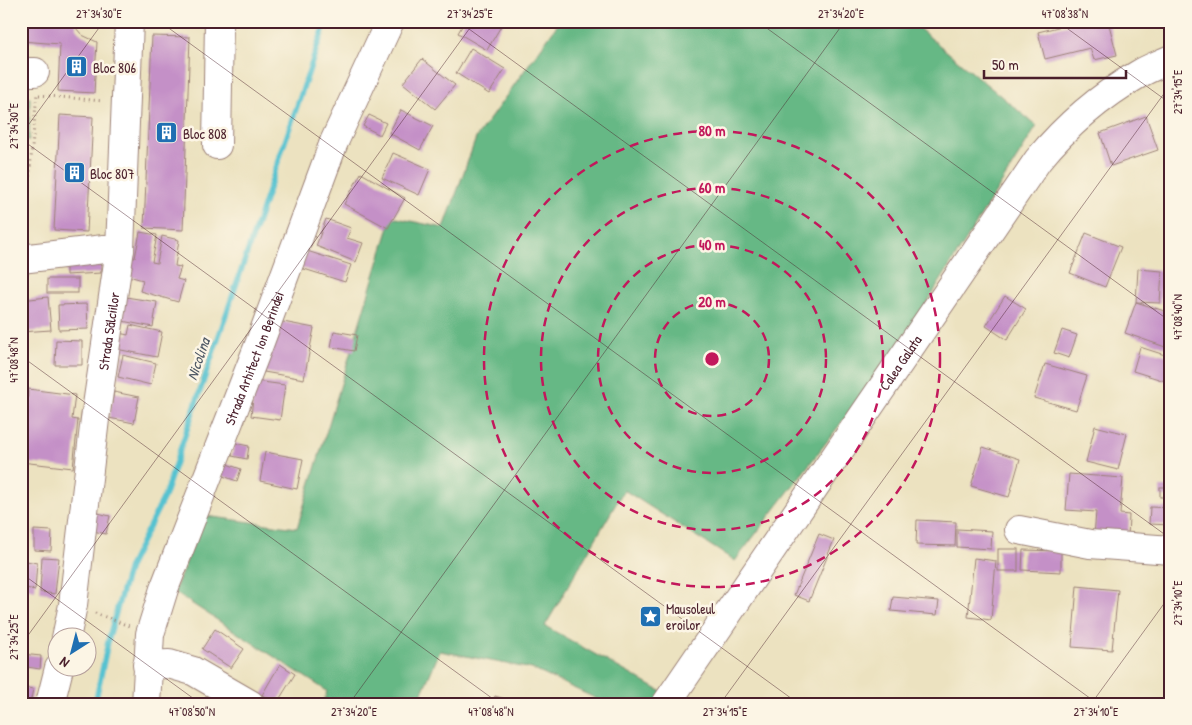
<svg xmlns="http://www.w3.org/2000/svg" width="1192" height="725" viewBox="0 0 1192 725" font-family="'Patrick Hand',sans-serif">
<rect width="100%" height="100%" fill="#fcf5e5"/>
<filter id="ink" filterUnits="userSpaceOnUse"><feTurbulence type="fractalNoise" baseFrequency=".02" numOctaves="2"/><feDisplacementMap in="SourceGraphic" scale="10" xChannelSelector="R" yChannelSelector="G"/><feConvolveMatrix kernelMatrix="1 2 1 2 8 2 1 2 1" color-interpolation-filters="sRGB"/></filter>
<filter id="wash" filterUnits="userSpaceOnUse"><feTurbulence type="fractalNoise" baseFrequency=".0096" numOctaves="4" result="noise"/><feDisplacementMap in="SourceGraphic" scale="20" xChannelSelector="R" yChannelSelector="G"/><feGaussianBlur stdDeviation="1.12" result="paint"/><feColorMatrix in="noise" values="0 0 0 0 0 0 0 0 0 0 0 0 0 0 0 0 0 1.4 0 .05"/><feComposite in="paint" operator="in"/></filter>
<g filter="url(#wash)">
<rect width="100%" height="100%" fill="#ece2c0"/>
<polygon fill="#7dd79e" stroke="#647b64" points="21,98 30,98 29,140 21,140"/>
<polygon fill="#66b885" stroke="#586c58" points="560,21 910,21 1037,126 898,349 735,561 624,490 545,626 683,704 608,704 532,669 440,651 417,704 323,704 327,691 174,592 205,516 297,528 392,217 444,228 476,138"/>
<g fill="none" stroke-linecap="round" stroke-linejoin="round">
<polyline stroke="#56c2d0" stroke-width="5.5" points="95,704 109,637 129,567 164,497 326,21"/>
</g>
<g id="blocks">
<g fill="#c490c7">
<polygon points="21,21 76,21 76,28 82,35 97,42 94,93 58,91 60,44 21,41"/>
<polygon points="465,21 504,21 487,50 458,33"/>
<polygon points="1082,21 1108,21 1117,55 1094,60 1090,48 1045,59 1038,32"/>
<polygon points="152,36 190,37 183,230 144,228"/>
<polygon points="471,48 505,69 489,94 456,73"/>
<polygon points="422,59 455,85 435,109 403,83"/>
<polygon points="401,110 433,126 420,150 389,133"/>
<polygon points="60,115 93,117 87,232 54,230"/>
<polygon points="369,115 386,123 380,135 363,126"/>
<polygon points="1146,116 1158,150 1111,166 1100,133"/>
<polygon points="393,153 430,169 419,195 382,178"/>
<polygon points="361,173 405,198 388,228 344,204"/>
<polygon points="326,219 351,228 347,238 363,243 356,262 316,246"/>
<polygon points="140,232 157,235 152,262 157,263 162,236 179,240 175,266 181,267 177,279 184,281 178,302 140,291 143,280 121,274 126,257 135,258"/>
<polygon points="1086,233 1121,247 1105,287 1070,273"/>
<polygon points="307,251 351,265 345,282 301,268"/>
<polygon points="101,264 101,273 66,275 66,267"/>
<polygon points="1138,269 1162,271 1160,303 1136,302"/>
<rect x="47" y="279" width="31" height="14"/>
<polygon points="1005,296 1026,309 1007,340 986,326"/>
<polygon points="48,297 51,330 21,332 21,300"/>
<polygon points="126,297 157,302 153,327 122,321"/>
<polygon points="1136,302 1171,313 1171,349 1125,333"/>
<polygon points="87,304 88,329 59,330 58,305"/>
<polygon points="273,320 314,328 304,379 264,372"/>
<polygon points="130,325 162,332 157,357 116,349 119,333 128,335"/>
<polygon points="1062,330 1077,335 1069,358 1054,353"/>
<polygon points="334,331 357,335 354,351 331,347"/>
<polygon points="56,340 82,341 82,365 55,365"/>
<polygon points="1140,347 1171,357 1171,364 1165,381 1133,371"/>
<polygon points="123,355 156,363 151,385 118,377"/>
<polygon points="1045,364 1087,376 1076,410 1034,398"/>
<polygon points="255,381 285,385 280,420 251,416"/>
<polygon points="28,389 75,395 72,419 78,420 73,468 21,462 21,408 27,409"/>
<polygon points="114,392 139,397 134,423 109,418"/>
<polygon points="1095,426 1127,434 1118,470 1086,462"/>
<polygon points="234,443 249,446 247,459 232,456"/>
<polygon points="983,447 1020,459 1009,497 971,486"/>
<polygon points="265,452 303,459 297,489 260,481"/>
<polygon points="224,463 241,469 237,481 220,475"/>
<polygon points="1069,474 1123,478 1120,514 1129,515 1128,539 1094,536 1096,512 1066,510"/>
<rect x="1160" y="487" width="11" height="10"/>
<polygon points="1150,507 1171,508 1171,525 1149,524"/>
<polygon points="90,511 110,516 106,534 85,529"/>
<polygon points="21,516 27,516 25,559 21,559"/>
<polygon points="917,520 956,522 955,546 916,545"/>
<polygon points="957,529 992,531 991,549 957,547"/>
<polygon points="34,530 52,531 51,551 34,550"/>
<polygon points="819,534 834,540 809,601 794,595"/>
<rect x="998" y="549" width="20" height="22"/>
<polygon points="1023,550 1061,551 1061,572 1022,570"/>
<polygon points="42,557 59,558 55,594 40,592"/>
<polygon points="974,558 996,561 991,620 968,617"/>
<polygon points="21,560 37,563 35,590 21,587"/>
<polygon points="1077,586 1118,590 1112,650 1072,647"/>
<polygon points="21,590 24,591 25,625 21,625"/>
<polygon points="893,597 939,601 937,615 891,611"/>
<polygon points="215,629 244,649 231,668 202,649"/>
<polygon points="22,654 41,656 40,669 21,666"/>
<polygon points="280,664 295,674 277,703 262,695"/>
<polygon points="21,674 26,675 23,687 33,689 30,704 21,704"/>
<polygon points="495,696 519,703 519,704 492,704"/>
</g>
</g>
</g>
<g filter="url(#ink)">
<use href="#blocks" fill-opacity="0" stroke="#9b8076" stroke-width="1"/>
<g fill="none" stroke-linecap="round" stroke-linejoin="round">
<defs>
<g id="minor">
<polyline points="21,72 35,72"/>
<polyline points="217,145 219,21"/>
<polyline points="21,259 104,249 120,249"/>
<polyline points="1019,530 1090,544 1171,550"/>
<path id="s1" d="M 66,638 L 73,605 L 95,419 L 120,249 L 129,21"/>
<polyline points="147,665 169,664 193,671 250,704"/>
<polyline points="50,704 59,668"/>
<path id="s2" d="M 146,704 L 150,634 L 164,589 L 260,342 L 334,142 L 390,21"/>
<path id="s3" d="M 666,704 L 1038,160 C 1066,126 1101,96 1139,74 C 1149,68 1160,64 1171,59"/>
</g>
</defs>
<use href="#minor" stroke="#9b8076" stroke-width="30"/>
<g stroke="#9b8076" stroke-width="3" stroke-dasharray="1 4" stroke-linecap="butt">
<polyline points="39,95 103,101"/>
<polyline points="24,236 37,93"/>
<polyline points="95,613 129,626"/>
</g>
<use href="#minor" stroke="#fff" stroke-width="28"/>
</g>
</g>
<path fill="none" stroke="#4a1f2b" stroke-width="1" stroke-opacity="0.45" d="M 159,21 L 1098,704M 458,21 L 1171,539M 757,21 L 1171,322M 1057,21 L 1171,104M 21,135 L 104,21M 21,139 L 799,704M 21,356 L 500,704M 21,573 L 201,704M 21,645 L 475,21M 349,704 L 845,21M 720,704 L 1171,84M 1091,704 L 1171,594"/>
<g fill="none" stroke="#c2185b" stroke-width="2.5" stroke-dasharray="9 6">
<circle cx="712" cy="359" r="57"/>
<circle cx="712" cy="359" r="114"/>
<circle cx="712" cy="359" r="171"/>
<circle cx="712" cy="359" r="228"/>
</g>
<defs>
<symbol id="building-square" viewBox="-11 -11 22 22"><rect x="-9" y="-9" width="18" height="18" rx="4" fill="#1f6fb2" stroke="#fcf5e5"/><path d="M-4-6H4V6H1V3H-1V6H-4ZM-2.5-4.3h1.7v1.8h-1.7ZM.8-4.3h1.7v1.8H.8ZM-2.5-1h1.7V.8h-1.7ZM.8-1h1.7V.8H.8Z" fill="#fff"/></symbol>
<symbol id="sight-square" viewBox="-11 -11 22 22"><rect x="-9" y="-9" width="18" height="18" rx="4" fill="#1f6fb2" stroke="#fcf5e5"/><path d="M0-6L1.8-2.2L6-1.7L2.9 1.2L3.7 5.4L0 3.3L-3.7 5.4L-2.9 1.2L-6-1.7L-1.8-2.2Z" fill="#fff"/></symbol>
</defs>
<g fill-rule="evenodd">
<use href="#building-square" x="64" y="54" width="25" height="25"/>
<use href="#building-square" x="154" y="120" width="25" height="25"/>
<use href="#building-square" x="62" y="160" width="25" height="25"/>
<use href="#sight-square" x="638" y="604" width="25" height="25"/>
</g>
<g text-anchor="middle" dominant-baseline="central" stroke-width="5" stroke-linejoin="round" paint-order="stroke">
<g font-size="14" fill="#4a1f2b" stroke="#fcf5e5" text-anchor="start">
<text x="93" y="67">Bloc 806</text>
<text x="183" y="133">Bloc 808</text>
<text x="90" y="173">Bloc 807</text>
<text x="666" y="608">Mausoleul<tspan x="666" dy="16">eroilor</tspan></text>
</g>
<g font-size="14" fill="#4a1f2b" stroke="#fcf5e5">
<text stroke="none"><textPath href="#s1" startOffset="310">Strada Sălciilor</textPath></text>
<text stroke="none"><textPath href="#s2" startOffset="365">Strada Arhitect Ion Berindei</textPath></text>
<text stroke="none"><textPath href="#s3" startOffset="414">Calea Galata</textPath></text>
</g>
<g font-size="15" font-style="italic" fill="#4e5865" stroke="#fcf5e5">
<text transform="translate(198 359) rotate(-71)">Nicolina</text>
</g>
</g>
<circle cx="712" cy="359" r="8" fill="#c2185b" stroke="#fcf5e5" stroke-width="2.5"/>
<g font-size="15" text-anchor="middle" font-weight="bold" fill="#c2185b" stroke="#fcf5e5" stroke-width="5" stroke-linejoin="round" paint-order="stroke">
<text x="712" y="136">80 m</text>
<text x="712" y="193">60 m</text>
<text x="712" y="250">40 m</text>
<text x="712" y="307">20 m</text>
</g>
<rect width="1192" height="725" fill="none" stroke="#fcf5e5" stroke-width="55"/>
<g transform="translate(72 652) rotate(216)"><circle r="24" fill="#fcf5e5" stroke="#b59f9b"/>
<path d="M0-4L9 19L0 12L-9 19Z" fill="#1f6fb2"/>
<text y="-8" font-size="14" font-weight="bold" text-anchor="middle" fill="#4a1f2b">N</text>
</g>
<path d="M984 70v8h142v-8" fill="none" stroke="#4a1f2b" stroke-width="2.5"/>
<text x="992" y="70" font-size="15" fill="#4a1f2b" stroke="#fcf5e5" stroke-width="4" paint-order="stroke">50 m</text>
<rect x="28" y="28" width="1136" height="670" fill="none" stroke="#4a1f2b" stroke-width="2"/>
<g font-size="12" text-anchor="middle" fill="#4a1f2b">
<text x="99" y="18">27°34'30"E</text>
<text x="470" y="18">27°34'25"E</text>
<text x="841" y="18">27°34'20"E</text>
<text x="1065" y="18">47°08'38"N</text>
<text transform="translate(1178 92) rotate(-90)" y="4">27°34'15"E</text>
<text transform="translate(14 126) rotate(-90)" y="4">27°34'30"E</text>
<text transform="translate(1178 317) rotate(-90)" y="4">47°08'40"N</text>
<text transform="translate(14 360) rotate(-90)" y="4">47°08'48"N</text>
<text transform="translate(1178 603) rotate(-90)" y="4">27°34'10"E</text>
<text transform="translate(14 637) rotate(-90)" y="4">27°34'25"E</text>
<text x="192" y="716">47°08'50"N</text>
<text x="354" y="716">27°34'20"E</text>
<text x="491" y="716">47°08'48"N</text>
<text x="725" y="716">27°34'15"E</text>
<text x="1096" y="716">27°34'10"E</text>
</g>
</svg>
